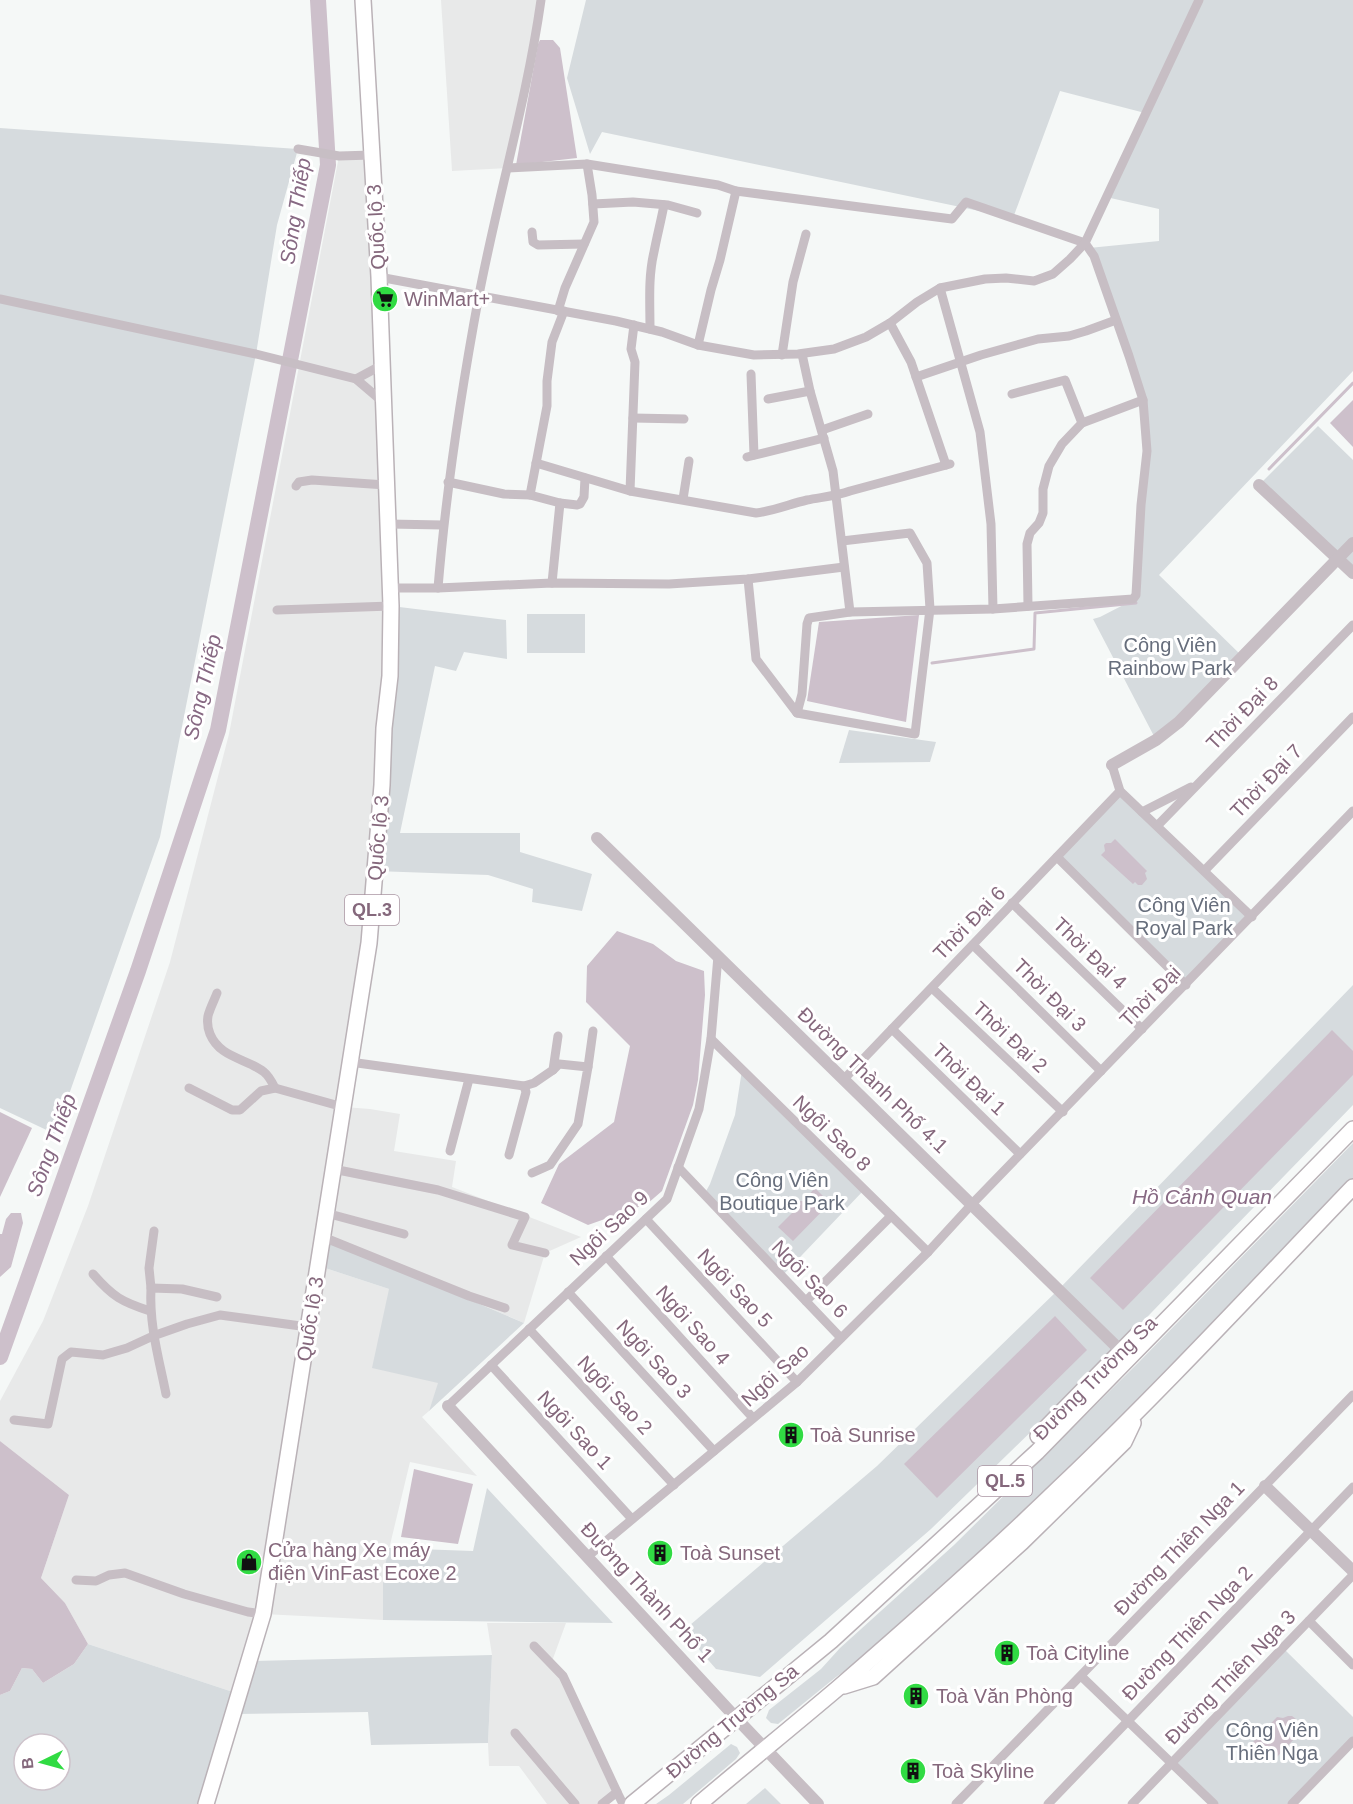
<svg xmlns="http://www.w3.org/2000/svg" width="1353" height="1804" viewBox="0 0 1353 1804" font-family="Helvetica,sans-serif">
<rect width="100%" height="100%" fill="#f5f8f7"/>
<g fill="#e8e9e9">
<polygon points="441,0 541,0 508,168 452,171"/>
<polygon points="372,155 390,676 344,1107 370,1109 400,1114 394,1151 456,1161 452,1187 581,1237 545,1253 524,1323 324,1237 319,1266 389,1289 439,1383 429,1411 422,1417 477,1476 410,1462 383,1574 383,1620 263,1614 239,1694 88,1644 65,1603 41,1578 69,1495 0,1441 0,1401 43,1321 88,1206 170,962 229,734 339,156"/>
<polygon points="487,1623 566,1623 551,1664 563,1676 617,1792 603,1804 547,1804 519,1766 489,1766 488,1743 492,1655"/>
</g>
<g fill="#d6dbde" fill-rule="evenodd">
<polygon points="586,0 1353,0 1353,371 1159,575 1243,657 1156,740 1093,619 1100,617 1135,599 1147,451 1143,399 1089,248 1159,241 1159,209 1106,197 1145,113 1060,91 1013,218 602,132 590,154 567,78"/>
<polygon points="0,128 298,149 277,225 256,354 160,837 55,1134 0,1108"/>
<polygon points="1318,426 1353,460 1353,573 1259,485"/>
<polygon points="391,606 506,620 507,659 464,652 456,671 435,666 400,833 520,833 520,852 592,874 582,911 532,902 533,889 488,875 375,871"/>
<rect x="527" y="614" width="58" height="39"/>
<polygon points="849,730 936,742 930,762 839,763"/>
<polygon points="1120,791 1252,917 1186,985 1057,857"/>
<polygon points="1353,985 1353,1105 1118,1347 931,1529 760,1677 716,1669 683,1631 877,1466 1059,1289"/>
<polygon points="742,1070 864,1190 782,1276 705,1193 710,1184 735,1115"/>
<path d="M 1353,1143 L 1353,1178 C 1264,1270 1176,1363 1085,1454 C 1012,1526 934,1594 858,1662 L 836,1677 L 778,1724 L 771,1723 L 766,1718 L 769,1710 L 821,1669 L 840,1648 L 954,1545 L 1138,1363 Z"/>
<polygon points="323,1237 524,1323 429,1411 438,1383 372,1368 389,1289 319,1266"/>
<polygon points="487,1488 613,1623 383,1620 383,1574 389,1548 473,1551"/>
<path d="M 88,1644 L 239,1694 L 249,1661 L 492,1655 L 488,1743 L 371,1745 L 368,1712 L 233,1714 L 206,1804 L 0,1804 L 0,1695 L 10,1691 L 22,1668 L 32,1669 L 43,1683 L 74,1664 ZM 24,1744 L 60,1744 L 60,1780 L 24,1780 Z"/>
<polygon points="1283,1648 1353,1717 1353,1741 1292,1804 1214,1804 1172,1763"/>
<polygon points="731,1744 737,1747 740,1753 736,1759 683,1804 656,1804 669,1795"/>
<polygon points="765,1788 781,1804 746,1804"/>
</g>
<g fill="#cdc0cb">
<polygon points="540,40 553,40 560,48 577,158 516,165 538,44"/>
<polygon points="1353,400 1353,447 1330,423"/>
<polygon points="919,615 906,722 807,701 819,622"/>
<polygon points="1115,839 1147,871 1145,873 1147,879 1142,885 1138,885 1135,882 1133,884 1101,855 1105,851 1104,845 1106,843 1111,843"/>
<polygon points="617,931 653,944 676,961 704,971 705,995 698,1080 693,1105 662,1191 647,1204 588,1225 541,1203 559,1164 614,1122 630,1046 586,1002 587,966"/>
<polygon points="1332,1030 1353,1051 1353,1075 1123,1310 1090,1278"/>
<polygon points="0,1112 32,1128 0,1197"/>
<polygon points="815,1188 830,1203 793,1241 778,1227 793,1212 792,1204 795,1201 803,1201"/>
<polygon points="11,1213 21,1213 23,1223 11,1267 0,1277 0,1234 2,1234 6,1219"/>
<polygon points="1055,1316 1087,1350 937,1498 904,1464"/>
<polygon points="0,1441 69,1495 41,1578 65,1603 88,1644 74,1664 43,1683 32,1669 22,1668 10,1691 0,1695"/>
<polygon points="414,1469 473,1484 458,1544 401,1537"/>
<polygon points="1288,1716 1292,1716 1296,1719 1296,1731 1298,1735 1274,1760 1258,1760 1253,1754 1255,1745 1253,1742 1277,1717 1283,1718"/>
</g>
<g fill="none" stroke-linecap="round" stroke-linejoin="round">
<g stroke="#cdc0cb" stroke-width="3">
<polyline points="1269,469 1353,383"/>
<polyline points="932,663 1034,649 1035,613 1136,603"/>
</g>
<polyline stroke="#cdc0cb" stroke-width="16" points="0,1357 138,971 218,730 328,165 318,0"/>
<defs>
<g id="trunk">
<polyline points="1038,1436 1139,1333"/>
<polyline points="844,1686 873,1677 1022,1542 1124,1442 1133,1423"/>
<polyline points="206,1804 263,1614 369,943 382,785 384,728 390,676 391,606 379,277 363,0"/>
<polyline points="632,1804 831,1641 1037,1452 1353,1129"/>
<path d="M 699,1804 C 745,1765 792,1727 838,1688 C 913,1623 988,1557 1059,1488 C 1161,1391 1256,1288 1353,1187"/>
</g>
</defs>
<use href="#trunk" stroke="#bab2b7" stroke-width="18"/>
<g stroke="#c7bec4" stroke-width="9">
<polyline points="298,149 339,156 372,155"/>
<polyline points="508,168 587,164 718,185 736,191 952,219 966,202 1085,243 1094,256 1129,356 1143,400 1082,423 1062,444 1049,466 1043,489 1043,513 1039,523 1030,533 1027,544 1028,606"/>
<polyline points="593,204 633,202 668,205 697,213"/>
<polyline points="532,232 533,242 538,245 584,244"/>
<polyline points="379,277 616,321 662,332 698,345 754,355 798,354 834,349 866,337 890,323 917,302 940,288 985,279 1006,278 1034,281 1053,274 1070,259 1085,243 1199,0"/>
<polyline points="940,288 980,432 991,524 993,609"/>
<polyline points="0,299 256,354 356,379 383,402"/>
<polyline points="558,311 565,288 594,222 592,195 587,164"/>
<polyline points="890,323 911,362 946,465"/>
<path d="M 650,329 C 650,303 648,277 654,252 C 657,236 661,221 664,205"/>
<polyline points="698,345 711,290 720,260 736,191"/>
<polyline points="782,355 793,282 806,234"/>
<polyline points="751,374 754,455"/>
<polyline points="916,377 981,355 1038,339 1069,336 1086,331 1116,320"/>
<polyline points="356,379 382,365"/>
<polyline points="1012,394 1065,380 1082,423"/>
<polyline points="768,399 810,391"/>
<polyline points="633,418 684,419"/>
<polyline points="822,430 868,414"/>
<polyline points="747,457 824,438"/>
<path d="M 536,463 L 630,491 L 756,513 C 773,511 790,504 807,500 C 822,497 836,496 850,491 L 950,464"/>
<polyline points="448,482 504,494 530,495 560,503 577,505 580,504 584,497 585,478"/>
<polyline points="296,486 299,482 312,480 386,485"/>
<polyline points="630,491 635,362 631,349 634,325"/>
<polyline points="530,495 547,406 547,381 552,342 564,311"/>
<polyline points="683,499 689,461"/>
<polyline points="388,524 443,525"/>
<polyline points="748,579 756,659 797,713 915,734 930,609 927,563 910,533 842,541"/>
<polyline points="552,583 560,503"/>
<polyline points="391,588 438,588 552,583 669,584 748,579 844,567"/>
<path d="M 438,588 C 446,490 461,392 479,295 C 498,196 527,99 541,0"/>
<polyline points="277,610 391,606"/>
<polyline points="850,612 993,609 1133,599 1136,595 1141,505 1147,451 1143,400"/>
<polyline points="797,713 802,694 807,624 809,618 850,612 833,471 810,391 802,354"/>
<polyline points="1112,765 1120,791 1252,917"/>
<polyline points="1142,812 1191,787"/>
<polyline points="1158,825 1353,625"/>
<polyline points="1057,857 1186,985"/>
<polyline points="1205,870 1353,717"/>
<polyline points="1012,903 1142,1029"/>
<polyline points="973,945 1101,1071"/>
<polyline points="932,988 1063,1112"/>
<path d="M 217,993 C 214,1001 210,1008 208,1016 C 207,1022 208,1029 210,1034 C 220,1058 246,1058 264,1072 C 269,1076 272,1082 275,1088"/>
<polyline points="892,1029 1020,1154"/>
<polyline points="711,1039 928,1252"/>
<polyline points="350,1062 524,1086 534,1083 553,1070 558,1036"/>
<polyline points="588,1067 593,1031"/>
<polyline points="844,1079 1120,791"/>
<polyline points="189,1088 232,1110 240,1110 261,1091 275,1088 343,1107"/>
<polyline points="450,1151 469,1079"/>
<polyline points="509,1155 526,1092 524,1086"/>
<polyline points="678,1167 841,1338"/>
<polyline points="333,1169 438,1190 525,1217 512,1245 545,1253"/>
<polyline points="532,1173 550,1165 578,1124 588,1067 559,1064 553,1070"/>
<polyline points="326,1213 404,1234"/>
<polyline points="646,1219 797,1382"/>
<polyline points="323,1237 469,1296 505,1308"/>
<polyline points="606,1256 753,1418"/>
<path d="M 93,1274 C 113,1297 122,1302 150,1311"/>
<polyline points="151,1288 149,1268 154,1231"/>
<polyline points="568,1292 714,1451"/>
<polyline points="806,1301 891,1216"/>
<polyline points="529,1329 674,1485"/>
<polyline points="491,1365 632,1519"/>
<path d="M 166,1394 C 159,1359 149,1325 151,1288 L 182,1289 L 217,1297"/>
<polyline points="448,1406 667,1199 699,1109 711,1039 718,956"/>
<polyline points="14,1420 48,1424 62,1359 71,1352 103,1355 127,1348 153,1336 187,1324 220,1315 308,1327"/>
<polyline points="587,1557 797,1382 928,1252 972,1204 1353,811"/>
<polyline points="76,1580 96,1581 109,1575 125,1573 184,1594 248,1612 263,1614"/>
<polyline points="1309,1621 1353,1665"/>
<polyline points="534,1646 563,1676 617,1792 602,1804"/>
<polyline points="1081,1676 1214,1804"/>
<polyline points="515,1733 575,1804"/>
<polyline points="617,1792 623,1804"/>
<polyline points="956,1804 1353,1395"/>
<polyline points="1048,1804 1353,1487"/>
<polyline points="1132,1804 1353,1575"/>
<polyline points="1292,1804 1353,1741"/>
</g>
<g stroke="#c7bec4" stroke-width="12">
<polyline points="1259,485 1353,573"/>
<polyline points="1112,765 1156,740 1179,722 1353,543"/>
<polyline points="597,838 1121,1351"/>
<polyline points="448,1406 737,1719 818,1804"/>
<polyline points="1265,1486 1353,1571"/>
</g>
<use href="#trunk" stroke="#fff" stroke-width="15"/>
</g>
<defs>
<symbol id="supermarket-disc" viewBox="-11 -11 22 22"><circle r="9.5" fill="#31db43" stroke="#fff"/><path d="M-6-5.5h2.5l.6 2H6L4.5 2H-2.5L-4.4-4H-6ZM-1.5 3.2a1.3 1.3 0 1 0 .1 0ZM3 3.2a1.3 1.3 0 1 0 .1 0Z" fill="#111"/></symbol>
<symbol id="building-disc" viewBox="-11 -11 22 22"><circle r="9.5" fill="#31db43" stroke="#fff"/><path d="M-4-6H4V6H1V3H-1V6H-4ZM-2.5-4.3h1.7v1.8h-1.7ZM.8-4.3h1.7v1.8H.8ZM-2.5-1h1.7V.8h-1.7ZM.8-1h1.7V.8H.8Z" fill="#111"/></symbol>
<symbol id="shop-disc" viewBox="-11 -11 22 22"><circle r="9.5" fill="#31db43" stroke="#fff"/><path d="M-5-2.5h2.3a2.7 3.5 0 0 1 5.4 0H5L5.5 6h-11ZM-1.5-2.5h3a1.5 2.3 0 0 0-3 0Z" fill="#111"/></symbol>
</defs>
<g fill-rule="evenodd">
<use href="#supermarket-disc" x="370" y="284" width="30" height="30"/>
<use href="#building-disc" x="776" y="1420" width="30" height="30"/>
<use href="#building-disc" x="645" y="1538" width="30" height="30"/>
<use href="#shop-disc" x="234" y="1547" width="30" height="30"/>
<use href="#building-disc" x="992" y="1638" width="30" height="30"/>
<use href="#building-disc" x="901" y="1681" width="30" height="30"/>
<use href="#building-disc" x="898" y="1756" width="30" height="30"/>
</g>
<g text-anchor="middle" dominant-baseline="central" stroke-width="6" stroke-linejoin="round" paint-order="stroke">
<g fill="#fff" stroke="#aa95a3" stroke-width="1.5">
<rect x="345" y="895" width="54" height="30" rx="4.5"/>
<rect x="978" y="1466" width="54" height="30" rx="4.5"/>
</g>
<g font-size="18" font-weight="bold" fill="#85687c">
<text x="372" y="910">QL.3</text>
<text x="1005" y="1481">QL.5</text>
</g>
<g font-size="20" fill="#85687c" stroke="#fff">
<text transform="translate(376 227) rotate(-93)">Quốc lộ 3</text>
<text transform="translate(1242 713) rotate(-46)">Thời Đại 8</text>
<text transform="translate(1266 781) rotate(-46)">Thời Đại 7</text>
<text transform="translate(378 838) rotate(-85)">Quốc lộ 3</text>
<text transform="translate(969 923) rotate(-46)">Thời Đại 6</text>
<text transform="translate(1090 953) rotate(44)">Thời Đại 4</text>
<text transform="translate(1050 995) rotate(45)">Thời Đại 3</text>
<text transform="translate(1150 996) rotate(-45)">Thời Đại</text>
<text transform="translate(1010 1037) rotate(43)">Thời Đại 2</text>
<text transform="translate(969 1079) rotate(44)">Thời Đại 1</text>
<text transform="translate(873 1080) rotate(44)">Đường Thành Phố 4.1</text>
<text transform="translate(832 1133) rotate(44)">Ngôi Sao 8</text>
<text transform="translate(609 1228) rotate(-43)">Ngôi Sao 9</text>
<text transform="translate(810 1279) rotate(46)">Ngôi Sao 6</text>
<text transform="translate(735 1288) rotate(47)">Ngôi Sao 5</text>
<text transform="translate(310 1319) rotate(-81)">Quốc lộ 3</text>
<text transform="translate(693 1325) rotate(48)">Ngôi Sao 4</text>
<text transform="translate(654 1359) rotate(47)">Ngôi Sao 3</text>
<text transform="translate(775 1375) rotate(-42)">Ngôi Sao</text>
<text transform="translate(1095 1378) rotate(-45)">Đường Trường Sa</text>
<text transform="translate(615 1395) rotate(47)">Ngôi Sao 2</text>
<text transform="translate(575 1430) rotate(47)">Ngôi Sao 1</text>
<text transform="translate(1179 1548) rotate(-46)">Đường Thiên Nga 1</text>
<text transform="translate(647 1592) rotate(47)">Đường Thành Phố 1</text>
<text transform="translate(1187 1633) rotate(-46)">Đường Thiên Nga 2</text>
<text transform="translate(1230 1677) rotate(-46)">Đường Thiên Nga 3</text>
<text transform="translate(732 1721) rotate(-40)">Đường Trường Sa</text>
</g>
<g font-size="20" fill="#85687c" stroke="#fff" text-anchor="start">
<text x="404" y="299">WinMart+</text>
<text x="810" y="1435">Toà Sunrise</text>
<text x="268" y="1550">Cửa hàng Xe máy<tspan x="268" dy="23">điện VinFast Ecoxe 2</tspan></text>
<text x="680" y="1553">Toà Sunset</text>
<text x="1026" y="1653">Toà Cityline</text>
<text x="936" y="1696">Toà Văn Phòng</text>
<text x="932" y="1771">Toà Skyline</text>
</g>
<g font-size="20" fill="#676e7c" stroke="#fff">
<text x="1170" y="645">Công Viên<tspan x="1170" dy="23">Rainbow Park</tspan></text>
<text x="1184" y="905">Công Viên<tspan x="1184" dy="23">Royal Park</tspan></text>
<text x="782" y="1180">Công Viên<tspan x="782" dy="23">Boutique Park</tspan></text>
<text x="1272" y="1730">Công Viên<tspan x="1272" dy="23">Thiên Nga</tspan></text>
</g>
<g font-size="21" font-style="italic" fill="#876983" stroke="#fff">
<text transform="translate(295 211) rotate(-81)">Sông Thiếp</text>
<text transform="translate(202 687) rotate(-77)">Sông Thiếp</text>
<text transform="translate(51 1145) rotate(-70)">Sông Thiếp</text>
<text x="1202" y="1196">Hồ Cảnh Quan</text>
</g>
</g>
<g transform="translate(42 1762) rotate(265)"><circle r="28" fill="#ffffff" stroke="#cec3cb" stroke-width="1.5"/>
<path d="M0-4.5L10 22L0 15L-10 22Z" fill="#31db43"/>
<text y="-9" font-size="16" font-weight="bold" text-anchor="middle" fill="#85687c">B</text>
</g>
</svg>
